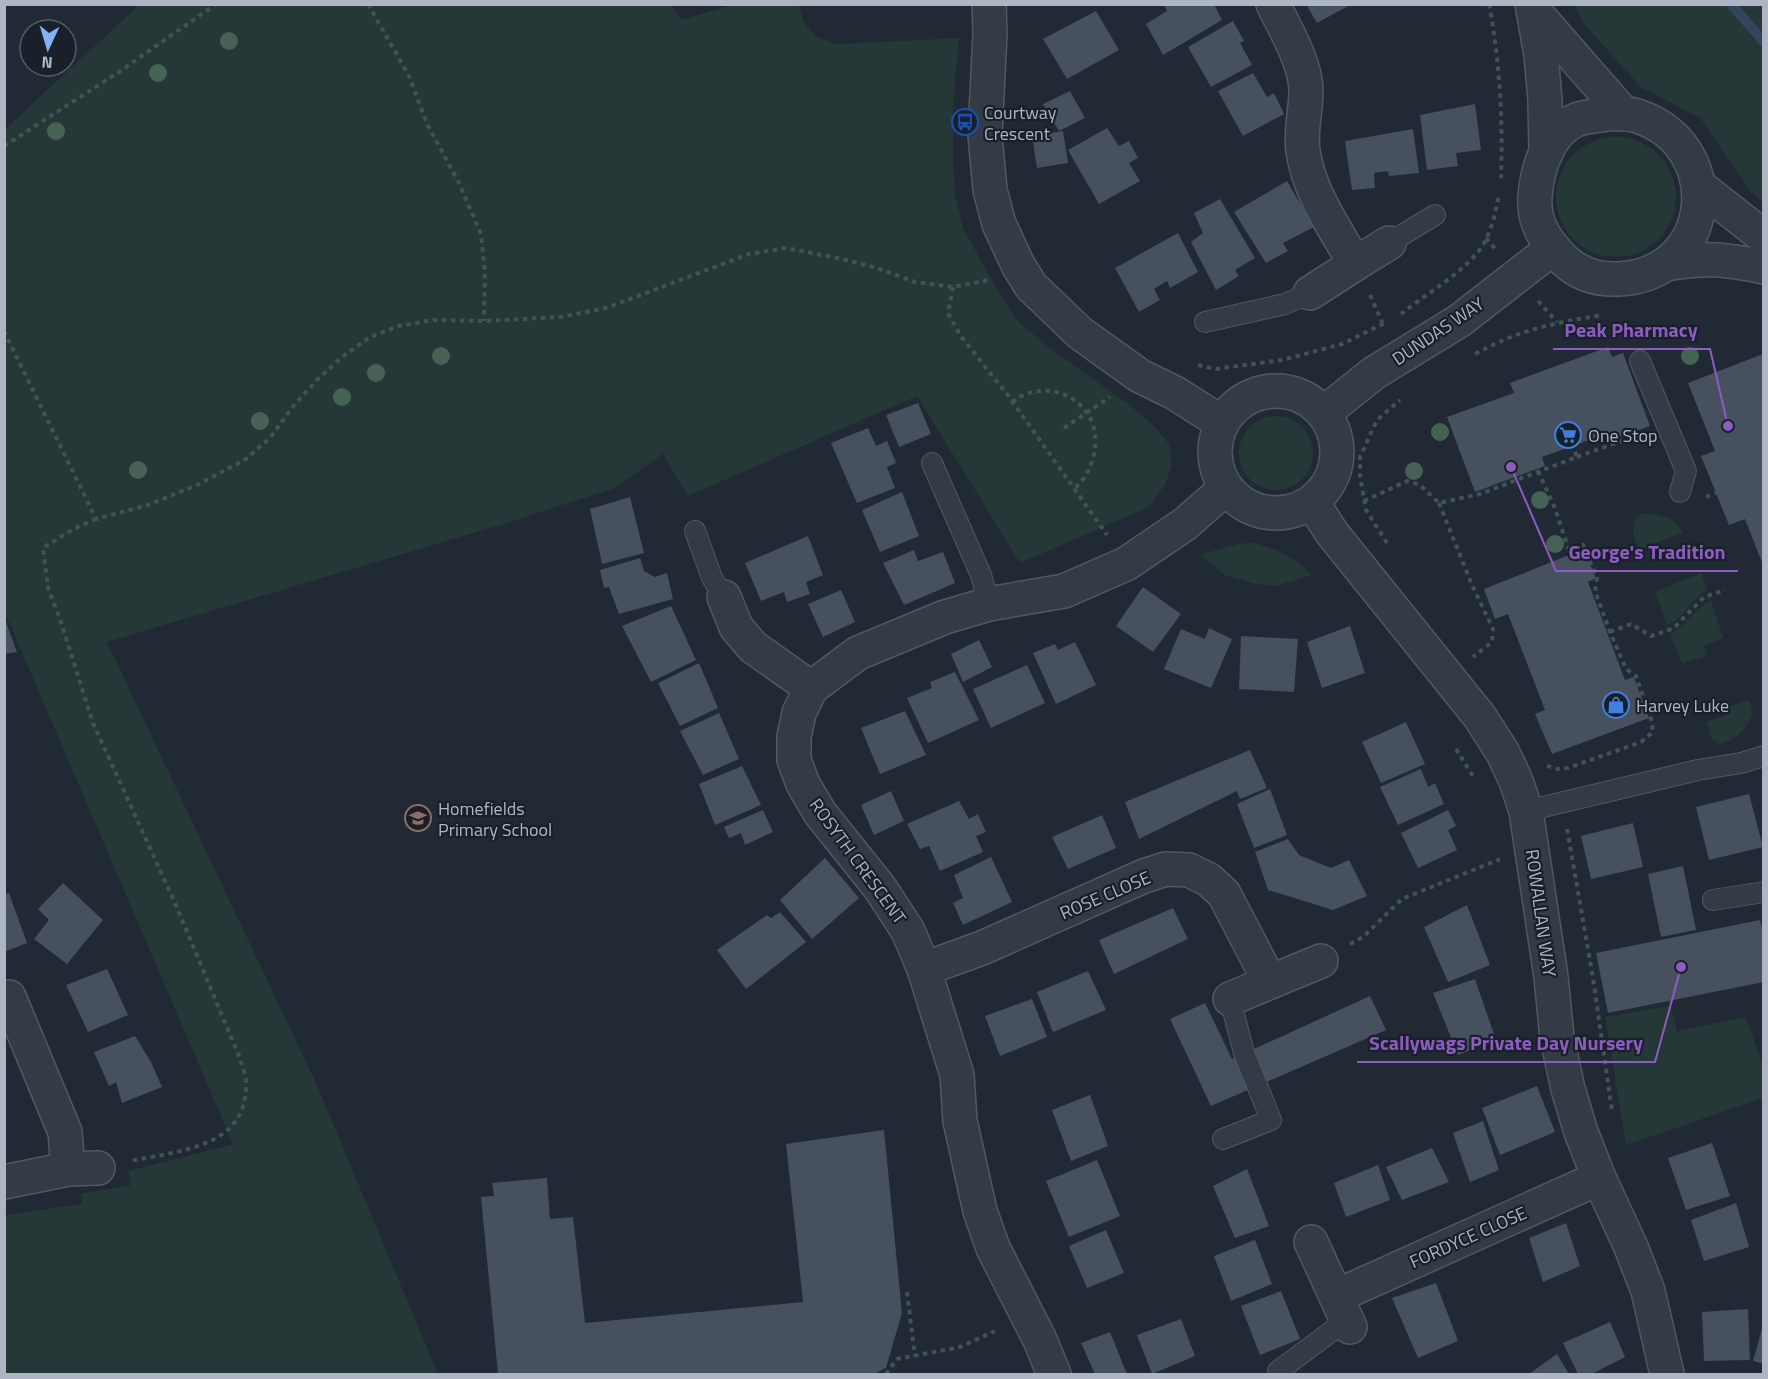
<svg xmlns="http://www.w3.org/2000/svg" width="1768" height="1379" viewBox="0 0 1768 1379" font-family="'Titillium Web',sans-serif">
<rect width="100%" height="100%" fill="#202934"/>
<g fill="#253737">
<polygon points="671,5 681,20 732,5 798,5 805,24 816,37 837,44 959,38 953,106 953,160 955,196 964,230 998,291 1018,321 1047,346 1131,406 1156,428 1169,444 1172,465 1165,485 1149,507 1020,563 917,396 688,496 663,454 615,488 504,524 107,642 316,1083 438,1374 5,1374 5,1215 82,1204 82,1194 131,1185 129,1171 233,1144 5,613 5,129 139,5"/>
<polygon points="1575,5 1763,5 1763,202 1751,192 1700,118 1641,87 1583,23"/>
<circle cx="1616" cy="197" r="60"/>
<circle cx="1276" cy="453" r="37"/>
<path d="M 1644,513 C 1662,515 1673,516 1683,532 L 1639,550 C 1634,537 1627,519 1644,513 Z"/>
<path d="M 1255,543 C 1280,550 1294,558 1313,575 L 1275,586 L 1255,584 L 1225,575 L 1199,555 L 1238,544 Z"/>
<path d="M 1701,573 L 1707,590 C 1692,598 1684,619 1667,625 L 1655,592 Z"/>
<path d="M 1711,600 L 1723,638 L 1704,646 L 1707,656 L 1682,664 L 1670,634 C 1686,626 1695,608 1711,600 Z"/>
<path d="M 1749,700 C 1750,703 1752,706 1752,710 C 1752,726 1733,743 1718,744 L 1711,738 L 1707,722 L 1728,714 L 1726,708 Z"/>
<polygon points="1671,1006 1677,1031 1746,1017 1763,1065 1763,1098 1626,1145 1605,1017"/>
</g>
<g fill="none" stroke-linecap="round" stroke-linejoin="round">
<polyline stroke="#34455b" stroke-width="10" points="1731,4 1764,42"/>
</g>
<g fill="#46505e">
<polygon points="1164,4 1214,4 1222,20 1163,55 1146,24 1167,11"/>
<polygon points="1306,4 1352,4 1317,23"/>
<polygon points="1096,11 1119,50 1067,79 1043,39"/>
<polygon points="1233,21 1244,41 1240,43 1252,65 1211,87 1188,47"/>
<polygon points="1253,73 1267,97 1274,93 1284,114 1243,136 1218,91"/>
<polygon points="1070,91 1085,118 1059,131 1043,104"/>
<polygon points="1475,104 1481,150 1456,153 1458,166 1427,170 1420,115"/>
<polygon points="1107,128 1119,146 1129,141 1138,158 1129,163 1140,181 1099,204 1068,150"/>
<polygon points="1413,129 1419,173 1389,176 1388,171 1374,173 1375,188 1352,190 1345,141"/>
<polygon points="1063,131 1068,163 1037,168 1032,136"/>
<polygon points="1287,181 1314,227 1283,243 1288,251 1266,263 1234,212"/>
<polygon points="1220,199 1255,258 1235,270 1239,276 1216,290 1191,242 1203,233 1194,213"/>
<polygon points="1178,233 1198,272 1170,288 1167,281 1154,289 1160,300 1139,312 1115,268"/>
<polygon points="1608,347 1612,357 1623,353 1650,426 1608,441 1606,434 1542,457 1545,466 1475,492 1447,417 1514,393 1510,383"/>
<polygon points="1763,354 1764,355 1763,565 1745,519 1729,525 1701,456 1715,451 1688,383"/>
<polygon points="918,403 931,434 899,447 886,415"/>
<polygon points="868,428 876,446 887,441 896,463 887,467 895,488 857,503 831,443"/>
<polygon points="902,492 919,536 880,552 862,510"/>
<polygon points="630,497 644,553 602,564 590,509"/>
<polygon points="808,536 823,575 806,582 810,594 787,602 784,592 761,601 745,563"/>
<polygon points="1584,549 1596,578 1588,582 1625,680 1634,677 1649,718 1552,754 1535,714 1545,710 1508,614 1495,619 1484,589"/>
<polygon points="914,550 918,561 943,552 955,583 904,605 883,563"/>
<polygon points="640,558 644,571 655,577 667,573 673,599 619,614 609,587 604,588 600,570"/>
<polygon points="1143,587 1181,614 1153,652 1116,626"/>
<polygon points="841,590 855,622 823,637 808,604"/>
<polygon points="671,606 696,660 651,682 622,626"/>
<polygon points="5,619 17,652 4,654"/>
<polygon points="1350,626 1365,673 1322,688 1307,642"/>
<polygon points="1209,628 1232,639 1211,688 1164,669 1181,629 1205,639"/>
<polygon points="1241,636 1298,639 1294,692 1239,689"/>
<polygon points="979,640 992,667 963,682 951,654"/>
<polygon points="1075,642 1096,685 1056,704 1033,653 1055,644 1058,650"/>
<polygon points="699,663 718,708 680,726 658,683"/>
<polygon points="1027,665 1045,703 991,728 973,689"/>
<polygon points="955,672 979,720 928,743 907,698 932,688 930,682"/>
<polygon points="905,711 926,755 880,774 861,728"/>
<polygon points="719,713 739,759 703,775 680,731"/>
<polygon points="1406,722 1425,764 1381,783 1362,742"/>
<polygon points="1250,750 1267,788 1240,799 1237,791 1139,839 1125,802"/>
<polygon points="742,766 761,805 715,825 699,784"/>
<polygon points="1421,769 1428,787 1435,783 1444,804 1398,825 1380,787"/>
<polygon points="1270,789 1287,835 1254,848 1237,804"/>
<polygon points="891,791 904,821 874,835 861,805"/>
<polygon points="1749,794 1763,847 1709,860 1696,807"/>
<polygon points="959,801 969,819 978,814 986,832 976,836 983,852 940,871 929,846 920,849 907,824"/>
<polygon points="763,810 773,832 745,845 741,833 729,838 724,827"/>
<polygon points="1448,810 1456,826 1448,830 1457,850 1418,868 1401,833"/>
<polygon points="1102,815 1116,848 1068,869 1052,837"/>
<polygon points="1633,823 1643,867 1591,879 1581,836"/>
<polygon points="1288,839 1299,855 1331,868 1349,860 1367,896 1333,910 1268,890 1255,852"/>
<polygon points="991,857 1012,902 963,925 953,903 963,898 954,875"/>
<polygon points="825,858 859,898 812,939 780,900"/>
<polygon points="1683,866 1696,930 1661,937 1648,874"/>
<polygon points="63,883 103,920 67,964 34,939 49,920 38,909"/>
<polygon points="9,893 27,943 4,952 4,895"/>
<polygon points="1467,905 1490,965 1448,982 1424,927"/>
<polygon points="1173,908 1188,939 1114,974 1099,940"/>
<polygon points="780,912 806,942 746,989 717,950 767,915 771,918"/>
<polygon points="1760,920 1764,936 1764,982 1608,1013 1596,953"/>
<polygon points="107,969 128,1015 88,1032 66,985"/>
<polygon points="1088,971 1106,1010 1053,1032 1037,992"/>
<polygon points="1475,979 1496,1040 1458,1055 1433,993"/>
<polygon points="1370,996 1386,1030 1211,1106 1170,1019 1205,1003 1232,1059"/>
<polygon points="1032,999 1047,1037 1000,1056 985,1016"/>
<polygon points="135,1036 151,1062 162,1087 122,1103 116,1082 109,1086 94,1052"/>
<polygon points="1537,1086 1555,1132 1500,1155 1482,1108"/>
<polygon points="1090,1095 1108,1146 1071,1161 1052,1110"/>
<polygon points="1483,1121 1499,1170 1470,1182 1453,1133"/>
<polygon points="884,1130 902,1313 886,1368 874,1374 498,1374 481,1197 494,1196 492,1183 547,1178 550,1219 573,1217 585,1323 803,1302 786,1144"/>
<polygon points="1712,1143 1730,1196 1686,1210 1668,1158"/>
<polygon points="1432,1148 1449,1182 1402,1200 1386,1167"/>
<polygon points="1097,1160 1120,1216 1069,1237 1046,1181"/>
<polygon points="1378,1165 1390,1200 1346,1217 1334,1183"/>
<polygon points="1247,1169 1269,1226 1235,1238 1213,1186"/>
<polygon points="1736,1203 1749,1247 1704,1261 1691,1220"/>
<polygon points="1566,1223 1580,1266 1543,1282 1529,1238"/>
<polygon points="1106,1230 1124,1273 1087,1288 1069,1246"/>
<polygon points="1255,1240 1272,1284 1231,1301 1214,1256"/>
<polygon points="1436,1283 1458,1341 1418,1358 1392,1298"/>
<polygon points="1281,1291 1300,1339 1260,1355 1241,1306"/>
<polygon points="1748,1309 1750,1360 1704,1361 1702,1312"/>
<polygon points="1181,1319 1195,1356 1152,1374 1137,1335"/>
<polygon points="1610,1322 1625,1357 1592,1374 1578,1374 1563,1343"/>
<polygon points="1763,1325 1764,1325 1764,1364 1753,1361"/>
<polygon points="1110,1332 1127,1374 1095,1374 1081,1343"/>
<polygon points="1557,1354 1569,1374 1529,1374"/>
</g>
<g fill="none" stroke-linecap="round" stroke-linejoin="round">
<defs>
<g id="service">
<polyline points="1389,243 1435,215"/>
<polyline points="1205,322 1285,304 1310,293"/>
<polyline points="1640,361 1686,471 1680,492"/>
<polyline points="932,463 981,575 989,604"/>
<polyline points="695,531 712,578 724,597"/>
<polyline points="1526,811 1698,770 1741,763 1764,756"/>
<polyline points="1713,900 1764,892"/>
<polyline points="1223,1139 1271,1120 1244,1053 1230,999"/>
<polyline points="1278,1371 1347,1320"/>
</g>
<g id="minor">
<path d="M 1273,4 C 1285,29 1306,63 1306,91 C 1306,110 1300,132 1303,151 C 1309,193 1335,228 1355,264 L 1310,293"/>
<polyline points="1355,264 1389,243"/>
<polyline points="724,597 736,627 753,647 811,688"/>
<polyline points="924,969 982,948 1144,876 1166,869 1189,870 1209,880 1224,894 1270,982 1321,961"/>
<polyline points="9,997 65,1132 68,1169"/>
<polyline points="1230,999 1270,982"/>
<polyline points="4,1182 68,1169 98,1168"/>
<polyline points="1311,1242 1350,1327"/>
<polyline points="1337,1296 1599,1178"/>
<polyline points="1054,1374 1040,1340 993,1248 980,1211 960,1121 957,1075 924,969 908,931 880,888 820,813 803,784 794,760 794,737 799,713 811,688 858,653 945,617 989,604 1064,591 1126,564 1185,524 1226,488"/>
</g>
<g id="tertiary">
<polyline points="989,4 990,33 985,135 990,190 999,224 1018,265 1031,286 1080,333 1140,376 1175,393 1222,423"/>
<polyline points="1532,4 1541,55 1545,100 1546,153"/>
<polyline points="1534,11 1624,114"/>
<path d="M 1607,114 C 1616,114 1626,113 1634,115 C 1728,142 1717,275 1618,279 C 1598,280 1579,274 1564,260 C 1546,242 1533,223 1535,197 C 1537,169 1548,132 1576,120 C 1585,116 1598,116 1607,114 Z"/>
<polyline points="1699,186 1764,237"/>
<path d="M 1666,264 C 1707,257 1724,259 1764,267"/>
<circle cx="1276" cy="452" r="61"/>
<polyline points="1324,413 1374,373 1459,321 1553,248"/>
<polyline points="1312,502 1332,533 1480,717 1503,753 1516,781 1526,811 1551,977 1557,1038 1568,1089 1581,1132 1599,1178 1631,1247 1648,1291 1667,1374"/>
</g>
</defs>
<use href="#service" stroke="#505963" stroke-width="22"/>
<use href="#minor" stroke="#505963" stroke-width="36"/>
<use href="#tertiary" stroke="#505963" stroke-width="36"/>
<g stroke="#415355" stroke-width="4" stroke-dasharray="4.5 4.5" stroke-linecap="butt">
<polyline points="368,4 409,76 427,124 459,183 481,234 485,273 484,321"/>
<path d="M 1489,4 C 1500,62 1503,120 1501,178"/>
<polyline points="4,146 119,72 216,4"/>
<polyline points="1486,238 1497,251"/>
<polyline points="953,287 948,313 960,335 1010,398 1107,535"/>
<polyline points="1370,295 1383,324"/>
<polyline points="1538,301 1557,322"/>
<path d="M 1401,314 C 1425,295 1459,275 1478,252 C 1491,236 1495,214 1499,195"/>
<polyline points="4,331 96,519 148,505 197,485 246,459 270,438 295,404 319,378 342,357 370,337 399,326 433,320 484,321 560,317 606,308 749,254 786,248 837,258 877,268 915,282 953,287 989,280"/>
<path d="M 1475,354 C 1519,330 1553,323 1602,315"/>
<polyline points="1198,365 1216,369 1282,360 1342,344 1387,322"/>
<path d="M 1012,402 C 1036,383 1072,388 1089,416 C 1102,438 1094,472 1075,488"/>
<polyline points="1064,428 1110,397"/>
<polyline points="1577,457 1641,434"/>
<polyline points="1538,471 1554,506 1569,550 1583,545 1597,578 1595,591 1610,632 1626,669 1636,676 1651,719 1653,732 1641,742 1568,768 1558,769 1547,766"/>
<polyline points="1706,497 1716,493"/>
<polyline points="1364,501 1407,481 1420,485 1439,503 1480,494 1577,457 1573,446"/>
<polyline points="1439,503 1472,585 1493,629 1492,642 1473,657"/>
<path d="M 96,519 L 75,528 L 43,548 L 48,588 L 60,619 L 93,723 L 175,903 L 239,1056 C 241,1064 246,1074 246,1083 C 248,1148 178,1151 130,1161"/>
<polyline points="1387,543 1366,510 1360,476 1360,457 1377,420 1400,400"/>
<polyline points="1610,632 1631,624 1651,636 1674,628 1704,597 1725,590"/>
<polyline points="1456,749 1474,778"/>
<polyline points="1567,829 1593,978 1612,1111"/>
<polyline points="1350,944 1363,937 1402,899 1500,859"/>
<polyline points="907,1292 915,1356"/>
<polyline points="886,1374 897,1359 960,1347 995,1331"/>
</g>
<use href="#service" stroke="#333b45" stroke-width="20"/>
<use href="#minor" stroke="#333b45" stroke-width="33"/>
<use href="#tertiary" stroke="#333b45" stroke-width="33"/>
</g>
<g fill="#466254">
<circle cx="229" cy="41" r="9"/>
<circle cx="158" cy="73" r="9"/>
<circle cx="56" cy="131" r="9"/>
<circle cx="441" cy="356" r="9"/>
<circle cx="1690" cy="356" r="9"/>
<circle cx="376" cy="373" r="9"/>
<circle cx="342" cy="397" r="9"/>
<circle cx="260" cy="421" r="9"/>
<circle cx="1440" cy="432" r="9"/>
<circle cx="138" cy="470" r="9"/>
<circle cx="1414" cy="471" r="9"/>
<circle cx="1540" cy="500" r="9"/>
<circle cx="1555" cy="544" r="9"/>
</g>
<defs>
<symbol id="bus-ring" viewBox="-11 -11 22 22"><circle r="9.5" fill="#192029" stroke="#1a4fb4" stroke-width="1.5"/><path d="M-5-6H5V4H4V6H2V4H-2V6H-4V4H-5ZM-3.5-4V0h7V-4ZM-3.5 1.2v1.5H-2V1.2ZM2 1.2v1.5H3.5V1.2Z" fill="#1a4fb4"/></symbol>
<symbol id="supermarket-ring" viewBox="-11 -11 22 22"><circle r="9.5" fill="#192029" stroke="#3f7fe0" stroke-width="1.5"/><path d="M-6-5.5h2.5l.6 2H6L4.5 2H-2.5L-4.4-4H-6ZM-1.5 3.2a1.3 1.3 0 1 0 .1 0ZM3 3.2a1.3 1.3 0 1 0 .1 0Z" fill="#3f7fe0"/></symbol>
<symbol id="shop-ring" viewBox="-11 -11 22 22"><circle r="9.5" fill="#192029" stroke="#3f7fe0" stroke-width="1.5"/><path d="M-5-2.5h2.3a2.7 3.5 0 0 1 5.4 0H5L5.5 6h-11ZM-1.5-2.5h3a1.5 2.3 0 0 0-3 0Z" fill="#3f7fe0"/></symbol>
<symbol id="school-ring" viewBox="-11 -11 22 22"><circle r="9.5" fill="#192029" stroke="#8d6e63" stroke-width="1.5"/><path d="M0-5L7-2L0 1L-7-2ZM-4 1L0 2.5L4 1V4Q0 6-4 4Z" fill="#8d6e63"/></symbol>
</defs>
<g fill-rule="evenodd">
<use href="#bus-ring" x="950" y="107" width="30" height="30"/>
<use href="#supermarket-ring" x="1553" y="420" width="30" height="30"/>
<use href="#shop-ring" x="1601" y="690" width="30" height="30"/>
<use href="#school-ring" x="403" y="803" width="30" height="30"/>
</g>
<g text-anchor="middle" dominant-baseline="central" stroke-width="4.5" stroke-linejoin="round" paint-order="stroke">
<g font-size="18" fill="#adb6c2" stroke="#192029" text-anchor="start">
<text x="984" y="112">Courtway<tspan x="984" dy="21">Crescent</tspan></text>
<text x="1588" y="435">One Stop</text>
<text x="1636" y="705">Harvey Luke</text>
<text x="438" y="808">Homefields<tspan x="438" dy="21">Primary School</tspan></text>
</g>
<g font-size="18" fill="#adb6c2" stroke="#192029">
<text transform="translate(1438 331) rotate(-34)">DUNDAS WAY</text>
<text transform="translate(858 861) rotate(54)">ROSYTH CRESCENT</text>
<text transform="translate(1105 895) rotate(-23)">ROSE CLOSE</text>
<text transform="translate(1541 913) rotate(82)">ROWALLAN WAY</text>
<text transform="translate(1468 1237) rotate(-24)">FORDYCE CLOSE</text>
</g>
</g>
<path fill="none" stroke="#8c5cc0" stroke-width="2" d="M1728 426L1710 349H1553M1511 467L1556 571H1738M1681 967L1655 1062H1357"/>
<g fill="#8c5cc0" stroke="#192029" stroke-width="2">
<circle cx="1728" cy="426" r="6"/>
<circle cx="1511" cy="467" r="6"/>
<circle cx="1681" cy="967" r="6"/>
</g>
<g font-size="20" text-anchor="middle" font-weight="bold" fill="#8c5cc0" stroke="#192029" stroke-width="4.5" stroke-linejoin="round" paint-order="stroke">
<text x="1631" y="337">Peak Pharmacy</text>
<text x="1647" y="559">George's Tradition</text>
<text x="1506" y="1050">Scallywags Private Day Nursery</text>
</g>
<rect width="1768" height="1379" fill="none" stroke="#adb6c2" stroke-width="12"/>
<g transform="translate(48 48) rotate(184)"><circle r="28" fill="#192029" stroke="#545c66" stroke-width="1.5"/>
<path d="M0-4.5L10 22L0 15L-10 22Z" fill="#82b2f1"/>
<text y="-9" font-size="16" font-weight="bold" text-anchor="middle" fill="#adb6c2">N</text>
</g>
</svg>
